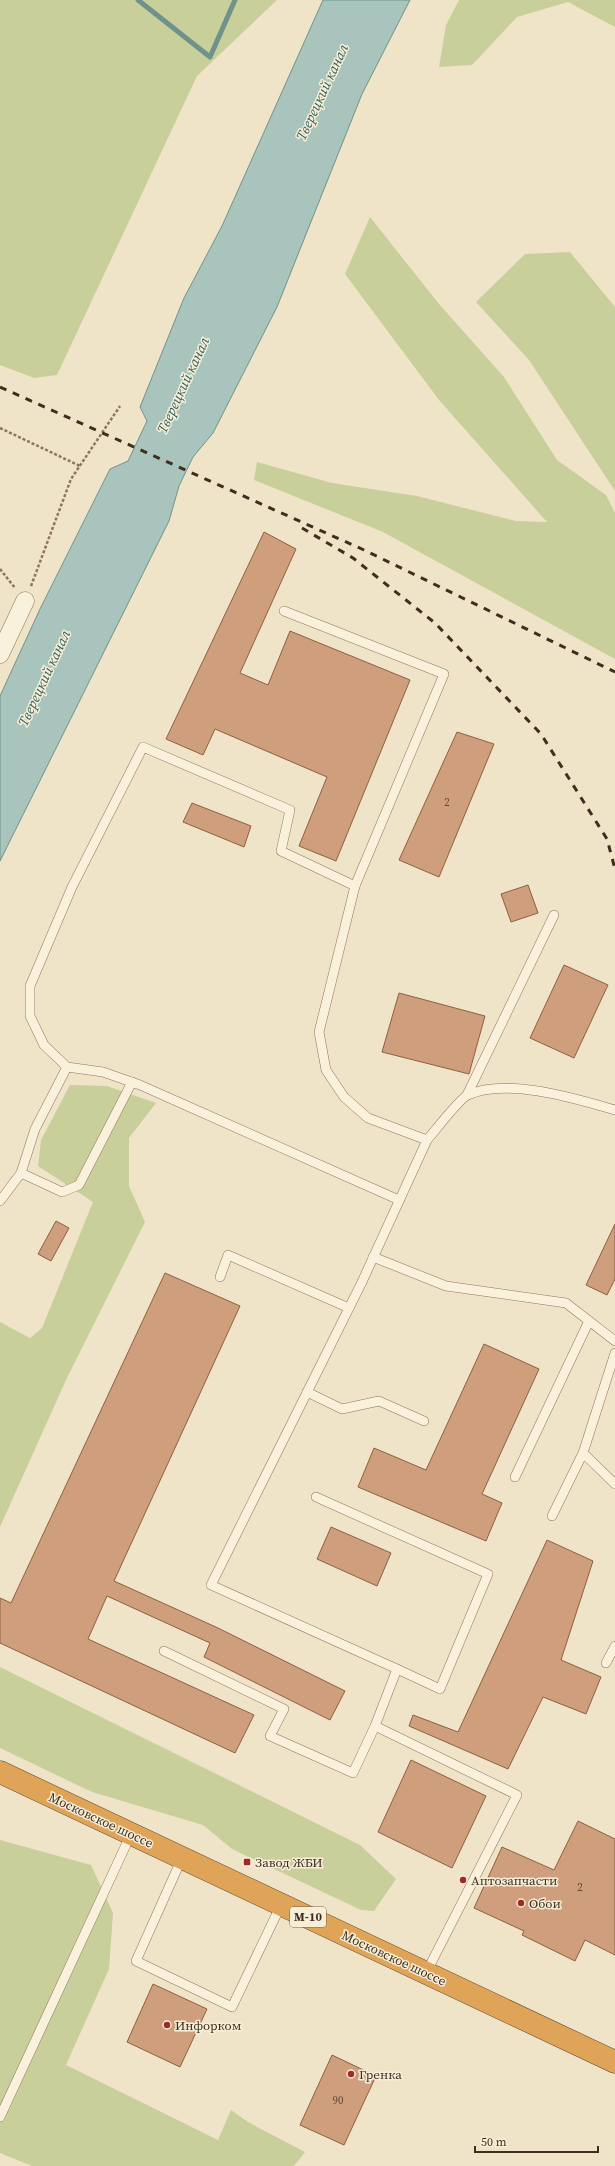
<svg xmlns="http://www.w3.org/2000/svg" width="615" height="2166" viewBox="0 0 615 2166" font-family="'Source Serif 4',serif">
<rect width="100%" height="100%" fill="#f0e4c8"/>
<g fill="#c9cf9b">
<polygon points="0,0 277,0 197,76 57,375 34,378 0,365"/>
<polygon points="459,0 615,0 615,27 568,2 517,17 472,65 439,67 446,25"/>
<polygon points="370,217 439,304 504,377 557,460 606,495 615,513 615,659 383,532 254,480 257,462 332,483 417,496 516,521 547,522 439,400 345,274"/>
<polygon points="570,252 615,307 615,491 529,360 476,302 525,254"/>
<polygon points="70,1085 107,1086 156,1103 129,1138 129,1186 145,1222 66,1380 0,1527 0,1322 30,1338 42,1328 93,1202 38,1166 41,1140"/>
<polygon points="0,1667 360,1845 396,1879 374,1911 361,1910 232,1849 203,1825 92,1792 0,1748"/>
<polygon points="0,1840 91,1865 113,1913 109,1969 66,2065 218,2140 231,2110 248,2122 305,2152 294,2166 32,2166 0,2153"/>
</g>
<polygon fill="#a9c4bc" stroke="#6f938a" points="323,0 410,0 362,94 277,307 213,433 193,457 179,486 169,521 0,861 0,696 40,609 110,469 128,461 147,421 140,407 184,298 222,226"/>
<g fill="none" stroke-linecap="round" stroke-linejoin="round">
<polyline stroke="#6f938a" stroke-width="5" points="138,0 210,57 235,0"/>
</g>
<g fill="#cf9f7d" stroke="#8d5f41">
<polygon points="264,532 296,549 240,673 268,685 290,631 410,680 336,861 299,846 327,777 215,729 203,755 166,739"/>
<polygon points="457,732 494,744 439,877 399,860"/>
<polygon points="192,803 251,826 244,847 183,822"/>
<polygon points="528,885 538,913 511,922 501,894"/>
<polygon points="564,965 608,985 574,1058 530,1038"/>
<polygon points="399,993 485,1016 469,1074 382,1052"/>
<polygon points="56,1221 69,1228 51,1261 38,1254"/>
<polygon points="615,1224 615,1279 607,1295 586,1285"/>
<polygon points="165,1273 240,1306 114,1581 218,1628 345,1691 330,1720 204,1657 210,1643 107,1596 88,1639 254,1715 235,1753 0,1643 0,1598 11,1603"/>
<polygon points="484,1344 539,1369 482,1494 502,1503 486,1541 358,1487 374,1448 426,1470"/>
<polygon points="331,1527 391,1553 377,1586 317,1559"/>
<polygon points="547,1540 593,1561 561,1660 601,1677 586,1714 543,1697 508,1769 409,1726 413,1715 458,1732"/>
<polygon points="411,1760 486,1796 452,1868 378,1832"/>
<polygon points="578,1821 615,1839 615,1955 585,1940 575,1961 522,1935 524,1931 474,1908 502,1847 554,1870"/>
<polygon points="153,1984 207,2009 180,2067 127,2042"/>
<polygon points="332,2055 376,2076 344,2145 300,2125"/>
</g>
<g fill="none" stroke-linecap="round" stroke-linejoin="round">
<defs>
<g id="lane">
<polyline points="284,611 444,674 355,886 319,1032 326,1070 344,1097 368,1118 427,1140 362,1282 211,1585 397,1669 375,1726 517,1795 426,1973"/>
<polyline points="355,886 281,851 290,810 143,747 72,887 30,986 30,1016 44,1045 67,1067 103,1072 140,1085 399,1200"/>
<polyline points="467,1095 554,915"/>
<path d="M 427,1140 C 435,1131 459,1099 468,1095 C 506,1077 577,1099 615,1110"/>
<polyline points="21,1173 35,1129 67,1067"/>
<polyline points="0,1201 21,1173 62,1192 79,1185 132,1082"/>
<polyline points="373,1257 446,1286 566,1303 615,1341"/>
<polyline points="220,1277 228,1255 349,1308"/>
<polyline points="615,1353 583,1453 615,1484"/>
<polyline points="307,1392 342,1409 379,1401 424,1421"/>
<polyline points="515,1477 589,1321"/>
<polyline points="316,1497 488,1574 440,1689 397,1669"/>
<polyline points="552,1516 583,1453"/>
<polyline points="164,1651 284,1709 270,1736 353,1773 375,1726"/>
<polyline points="606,1663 615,1646"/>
<polyline points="182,1858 136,1961 232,2007 281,1905"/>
<polyline points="0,2117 131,1834"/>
</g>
<polyline id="street" points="0,654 25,601"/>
<polyline id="highway" points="0,1772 615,2062"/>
</defs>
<use href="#lane" stroke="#8d765c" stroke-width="10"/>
<use href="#street" stroke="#8d765c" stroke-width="19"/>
<use href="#highway" stroke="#5b4430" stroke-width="23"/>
<g stroke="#8d765c" stroke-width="2.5" stroke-dasharray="3 2" stroke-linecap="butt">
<polyline points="0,428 80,466"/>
<polyline points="0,569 15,588"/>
<polyline points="31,586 71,479 120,406"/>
</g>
<use href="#lane" stroke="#faf1dc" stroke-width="9"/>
<use href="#street" stroke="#faf1dc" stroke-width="18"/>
<use href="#highway" stroke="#e0a458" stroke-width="22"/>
<g stroke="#3d2e20" stroke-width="3" stroke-dasharray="7 7" stroke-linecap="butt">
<polyline points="0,387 364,550 615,672"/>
<polyline points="302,528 353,558 435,623 541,734 607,839 615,869"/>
</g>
</g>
<g fill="#9e2a2b" stroke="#f7eed8" stroke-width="1.5">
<rect x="243" y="1858" width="8" height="8" rx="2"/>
<circle cx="463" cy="1880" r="4"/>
<circle cx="521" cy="1903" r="4"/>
<circle cx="167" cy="2025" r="4"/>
<circle cx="351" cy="2074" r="4"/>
</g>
<g text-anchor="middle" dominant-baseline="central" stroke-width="3" stroke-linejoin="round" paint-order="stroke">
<g font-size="11" fill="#624a37">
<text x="447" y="802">2</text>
<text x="580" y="1887">2</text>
<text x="338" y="2100">90</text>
</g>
<rect fill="#f7eed8" stroke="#756857" stroke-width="1" x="290" y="1907" width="36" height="20" rx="3"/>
<g font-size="12" font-weight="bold" fill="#3d2e20">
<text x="308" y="1917">М-10</text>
</g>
<g font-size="13" fill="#3d2e20" stroke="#f7eed8">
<text transform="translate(101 1820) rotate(25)">Московское шоссе</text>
<text transform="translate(394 1958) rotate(25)">Московское шоссе</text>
</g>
<g font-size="13" fill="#3d2e20" stroke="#f7eed8" text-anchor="start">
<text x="255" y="1862">Завод ЖБИ</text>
<text x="471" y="1880">Аптозапчасти</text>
<text x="529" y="1903">Обои</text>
<text x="175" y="2025">Инфорком</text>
<text x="359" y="2074">Гренка</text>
</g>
<g font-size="14" font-style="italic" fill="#2f5d5a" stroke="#f7eed8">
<text transform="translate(322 92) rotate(-65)">Тверецкий канал</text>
<text transform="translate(183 385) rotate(-65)">Тверецкий канал</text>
<text transform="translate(44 678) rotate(-65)">Тверецкий канал</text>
</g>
</g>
<path d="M475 2146v6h123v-6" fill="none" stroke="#3d2e20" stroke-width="2"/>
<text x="481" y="2146" font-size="12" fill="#3d2e20" stroke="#f7eed8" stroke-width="3" paint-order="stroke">50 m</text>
</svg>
